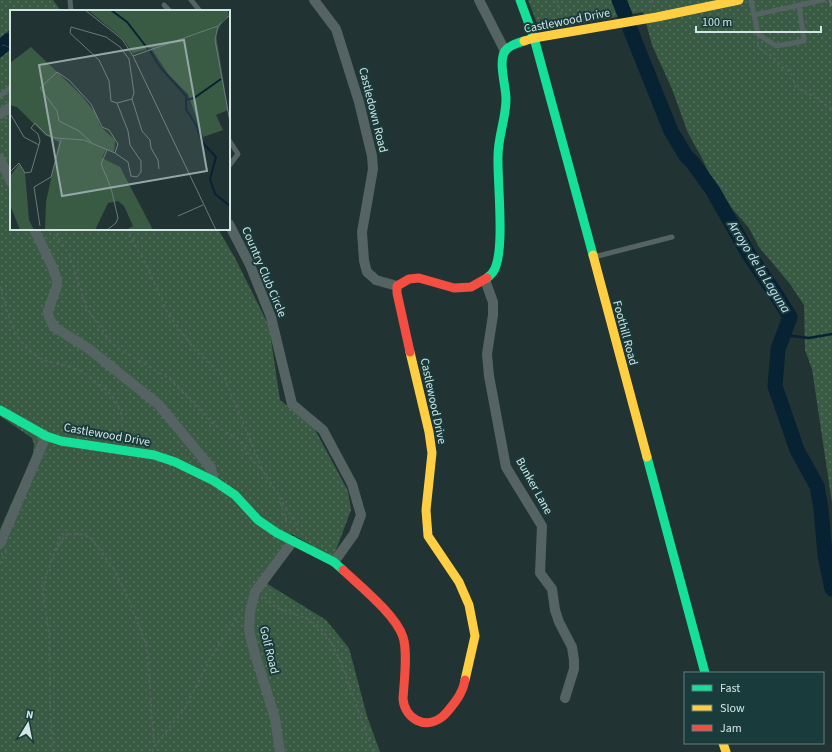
<svg xmlns="http://www.w3.org/2000/svg" width="832" height="752" viewBox="0 0 832 752" font-family="'Source Sans 3',sans-serif">
<defs>
<pattern id="grass-dots" width="8" height="8" patternUnits="userSpaceOnUse"><rect width="8" height="8" fill="#395b44"/><path d="M2 2h.1M6 6h.1" fill="none" stroke="#55725f" stroke-width="1.8" stroke-linecap="round"/></pattern>
<pattern id="water-ripples" width="26" height="14" patternUnits="userSpaceOnUse"><rect width="26" height="14" fill="#072232"/><path d="M2 4q2-2 4 0t4 0M15 11q2-2 4 0t4 0" fill="none" stroke="#2a4250"/></pattern>
</defs>
<rect width="100%" height="100%" fill="#233"/>
<g fill="url(#grass-dots)">
<polygon points="0,0 53,0 61,11 11,11 11,229 218,229 235,258 269,326 280,400 314,428 348,491 351,510 333,558 292,534 261,580 326,620 349,648 367,716 380,752 0,752 0,529 33,455 34,444 32,438 0,416"/>
<polygon points="528,0 832,0 832,503 812,369 805,350 804,305 790,284 759,247 749,228 721,196 711,178 702,158 688,133 672,89 652,45 643,12 562,27 547,26 537,23"/>
</g>
<polygon fill="url(#water-ripples)" points="11,29 11,49 0,58 0,38"/>
<g fill="none" stroke-linecap="round" stroke-linejoin="round">
<polyline stroke="#072232" stroke-width="2.5" points="783,335 809,338 832,334"/>
<g stroke="#072232" stroke-width="15">
<polyline points="619,0 625,15"/>
<polyline points="630,29 671,131 686,156 693,163 713,191 748,253 779,299 790,317 778,349 775,386 797,450 817,486 821,509 825,555 832,589"/>
</g>
<g stroke="#546161" stroke-width="1.5" stroke-dasharray="3 3" stroke-linecap="butt">
<polyline points="557,0 563,21"/>
<polyline points="652,0 654,6"/>
<polyline points="758,42 758,46 761,50 772,56 782,67 791,72 796,88 808,93 832,109"/>
<polyline points="4,122 11,123"/>
<polyline points="52,229 70,256 86,307 109,340 119,349 170,379 213,424 239,440 255,463 262,470"/>
<polyline points="126,229 147,266 168,314 195,350 224,377 263,471 298,527 296,531"/>
<path d="M 0,286 C 6,306 11,332 26,347 C 43,365 53,361 73,368 C 82,371 89,376 96,382 C 119,399 124,411 122,439"/>
<polyline points="280,502 286,519 285,525"/>
<polyline points="68,534 80,534 91,538 113,568 129,600 147,647 154,747"/>
<polyline points="0,564 7,550"/>
<polyline points="264,597 277,608 308,619 321,629 331,642 342,665 373,752"/>
<polyline points="53,752 50,702 49,634 43,592 44,582 61,534 68,534 64,537 56,551"/>
<polyline points="152,752 154,747 185,708 210,659 241,611"/>
</g>
<g stroke="#566363" stroke-width="5">
<polyline points="70,0 71,11"/>
<polyline points="191,0 200,11"/>
<polyline points="751,0 758,34 776,46 804,41 799,5"/>
<polyline points="164,5 170,11"/>
<polyline points="754,15 823,0"/>
<polyline points="0,96 11,87"/>
<polyline points="229,140 238,154 229,166"/>
<polyline points="594,257 672,237"/>
</g>
<g stroke="#566363" stroke-width="10">
<polyline points="314,0 336,29 359,102 372,156 373,169 362,232 364,261 367,272 376,280 397,286"/>
<polyline points="479,0 505,51"/>
<polyline points="0,114 11,107"/>
<polyline points="0,159 11,182"/>
<polyline points="229,224 250,265 271,317 292,404 323,430 352,484 361,515 354,534 334,562"/>
<polyline points="34,229 53,268 57,280 57,286 48,311 49,317 54,327 89,349 159,405 211,468 214,481"/>
<polyline points="485,280 493,302 493,315 487,354 489,376 506,467 542,526 540,573 552,589 555,610 559,622 572,647 574,660 574,669 565,698"/>
<polyline points="0,544 46,436"/>
<polyline points="280,752 275,718 254,651 249,630 250,612 255,592 293,541"/>
</g>
<g stroke="#16e098" stroke-width="9">
<polyline points="520,0 534,38 593,255"/>
<path d="M 487,278 C 489,276 492,274 493,272 C 506,254 497,181 498,156 C 498,136 506,119 506,99 C 506,86 498,62 505,51 C 509,45 518,43 524,41"/>
<polyline points="0,410 46,436 61,441 154,455 175,462 214,481 235,495 258,520 277,533 334,562 343,570"/>
<polyline points="647,457 705,673"/>
</g>
<g stroke="#ffcf43" stroke-width="9">
<polyline points="524,41 534,38 657,17 739,0"/>
<polyline points="593,255 647,457"/>
<polyline points="410,352 429,432 432,453 426,510 428,536 459,582 469,605 475,636 465,680"/>
<polyline points="723,743 726,752"/>
</g>
<g stroke="#f24e42" stroke-width="9">
<polyline points="410,352 397,293 397,286 409,279 419,278 454,288 471,287 487,278"/>
<path d="M 343,570 C 360,586 396,615 403,637 C 408,652 404,682 403,699 C 405,719 425,730 442,717 C 446,714 459,698 461,692 C 463,689 464,684 465,680"/>
</g>
<polyline stroke="#637070" stroke-width="2.5" stroke-dasharray="6 3" stroke-linecap="butt" points="830,0 832,9"/>
</g>
<g text-anchor="middle" dominant-baseline="central" stroke-width="4" stroke-linejoin="round" paint-order="stroke">
<g font-size="12" fill="#d3e5e5" stroke="#1a3b3b">
<text transform="translate(567 21) rotate(-11)">Castlewood Drive</text>
<text transform="translate(373 110) rotate(76)">Castledown Road</text>
<text transform="translate(264 272) rotate(67)">Country Club Circle</text>
<text transform="translate(625 333) rotate(75)">Foothill Road</text>
<text transform="translate(433 401) rotate(78)">Castlewood Drive</text>
<text transform="translate(107 435) rotate(10)">Castlewood Drive</text>
<text transform="translate(534 486) rotate(61)">Bunker Lane</text>
<text transform="translate(269 650) rotate(76)">Golf Road</text>
</g>
<g font-size="13" font-style="italic" fill="#cae2f5" stroke="#1a3b3b">
<text transform="translate(759 267) rotate(58)">Arroyo de la Laguna</text>
</g>
</g>
<g transform="translate(10 10)">
<rect width="220" height="220" fill="#233"/>
<path d="M 78,0 L 218,0 L 219,6 L 213,10 L 206,24 L 218,100 L 206,105 L 213,120 L 193,127 L 178,84 L 158,64 L 141,38 L 123,43 L 113,29 ZM 21,37 L 71,85 L 86,104 L 90,116 L 105,130 L 104,142 L 96,139 L 92,148 L 110,157 L 143,220 L 116,220 L 123,216 L 114,196 L 108,191 L 98,193 L 85,220 L 35,220 L 36,192 L 49,132 L 35,125 L 7,97 L 0,95 L 0,53 ZM 9,154 L 15,163 L 19,210 L 24,220 L 10,220 L 1,197 L 1,165 Z" fill="#395b44"/>
<path fill="none" stroke="#072232" stroke-width="2" d="M 101,0 L 117,12 L 138,39M 140,41 L 150,57 L 176,86 L 176,99 L 186,115 L 192,132 L 206,147 L 200,169 L 205,184 L 220,196M 176,90 L 184,88 L 211,69"/>
<path fill="none" stroke="#697a7a" stroke-width="1" d="M 75,0 L 112,29 L 123,46M 220,5 L 208,16 L 205,30 L 220,112M 123,46 L 206,220M 123,46 L 208,16M 122,89 L 132,121 L 140,130 L 141,138 L 148,150 L 149,159M 107,93 L 101,91 L 99,71 L 89,50 L 60,23 L 61,17 L 96,27 L 110,37 L 119,49 L 124,83 L 122,89M 1,105 L 14,127 L 29,135M 81,132 L 69,121 L 49,111 L 47,101 L 30,78 L 47,62 L 59,70 L 81,94 L 92,117 L 99,120 L 108,134 L 105,143M 0,162 L 9,153 L 15,163 L 21,162 L 30,131 L 28,124 L 21,118 L 25,113 L 37,125 L 46,128 L 74,130 L 105,143 L 118,152 L 121,166 L 127,167 L 131,162 L 131,151 L 120,135 L 118,121 L 107,93 L 122,89M 168,206 L 193,195M 30,216 L 24,177 L 41,167 L 51,130M 97,220 L 106,213 L 108,208 L 101,178 L 91,154 L 97,140"/>
<path fill="#95a7a7" fill-opacity="0.15" stroke="#95a7a7" stroke-width="2" d="M 174,30 L 197,161 L 52,186 L 29,55 Z"/>
<rect width="220" height="220" fill="none" stroke="#d3e5e5" stroke-width="2"/>
</g>
<rect x="684" y="672" width="140" height="72" fill="#1a3b3b" stroke="#647f7f"/>
<rect x="692" y="685" width="20" height="6" fill="#16e098" stroke="#647f7f"/>
<text x="720" y="692" font-size="12" fill="#d3e5e5">Fast</text>
<rect x="692" y="705" width="20" height="6" fill="#ffcf43" stroke="#647f7f"/>
<text x="720" y="712" font-size="12" fill="#d3e5e5">Slow</text>
<rect x="692" y="725" width="20" height="6" fill="#f24e42" stroke="#647f7f"/>
<text x="720" y="732" font-size="12" fill="#d3e5e5">Jam</text>
<g transform="translate(28 724) rotate(10)" stroke="#1a3b3b" stroke-width="3" paint-order="stroke">
<path d="M0-3L7 15L0 10L-7 15Z" fill="#d3e5e5"/>
<text y="-6" font-size="11" font-weight="bold" text-anchor="middle" fill="#d3e5e5">N</text>
</g>
<path d="M696 26v6h125v-6" fill="none" stroke="#d3e5e5" stroke-width="2"/>
<text x="702" y="26" font-size="12" fill="#d3e5e5" stroke="#1a3b3b" stroke-width="3" paint-order="stroke">100 m</text>
</svg>
